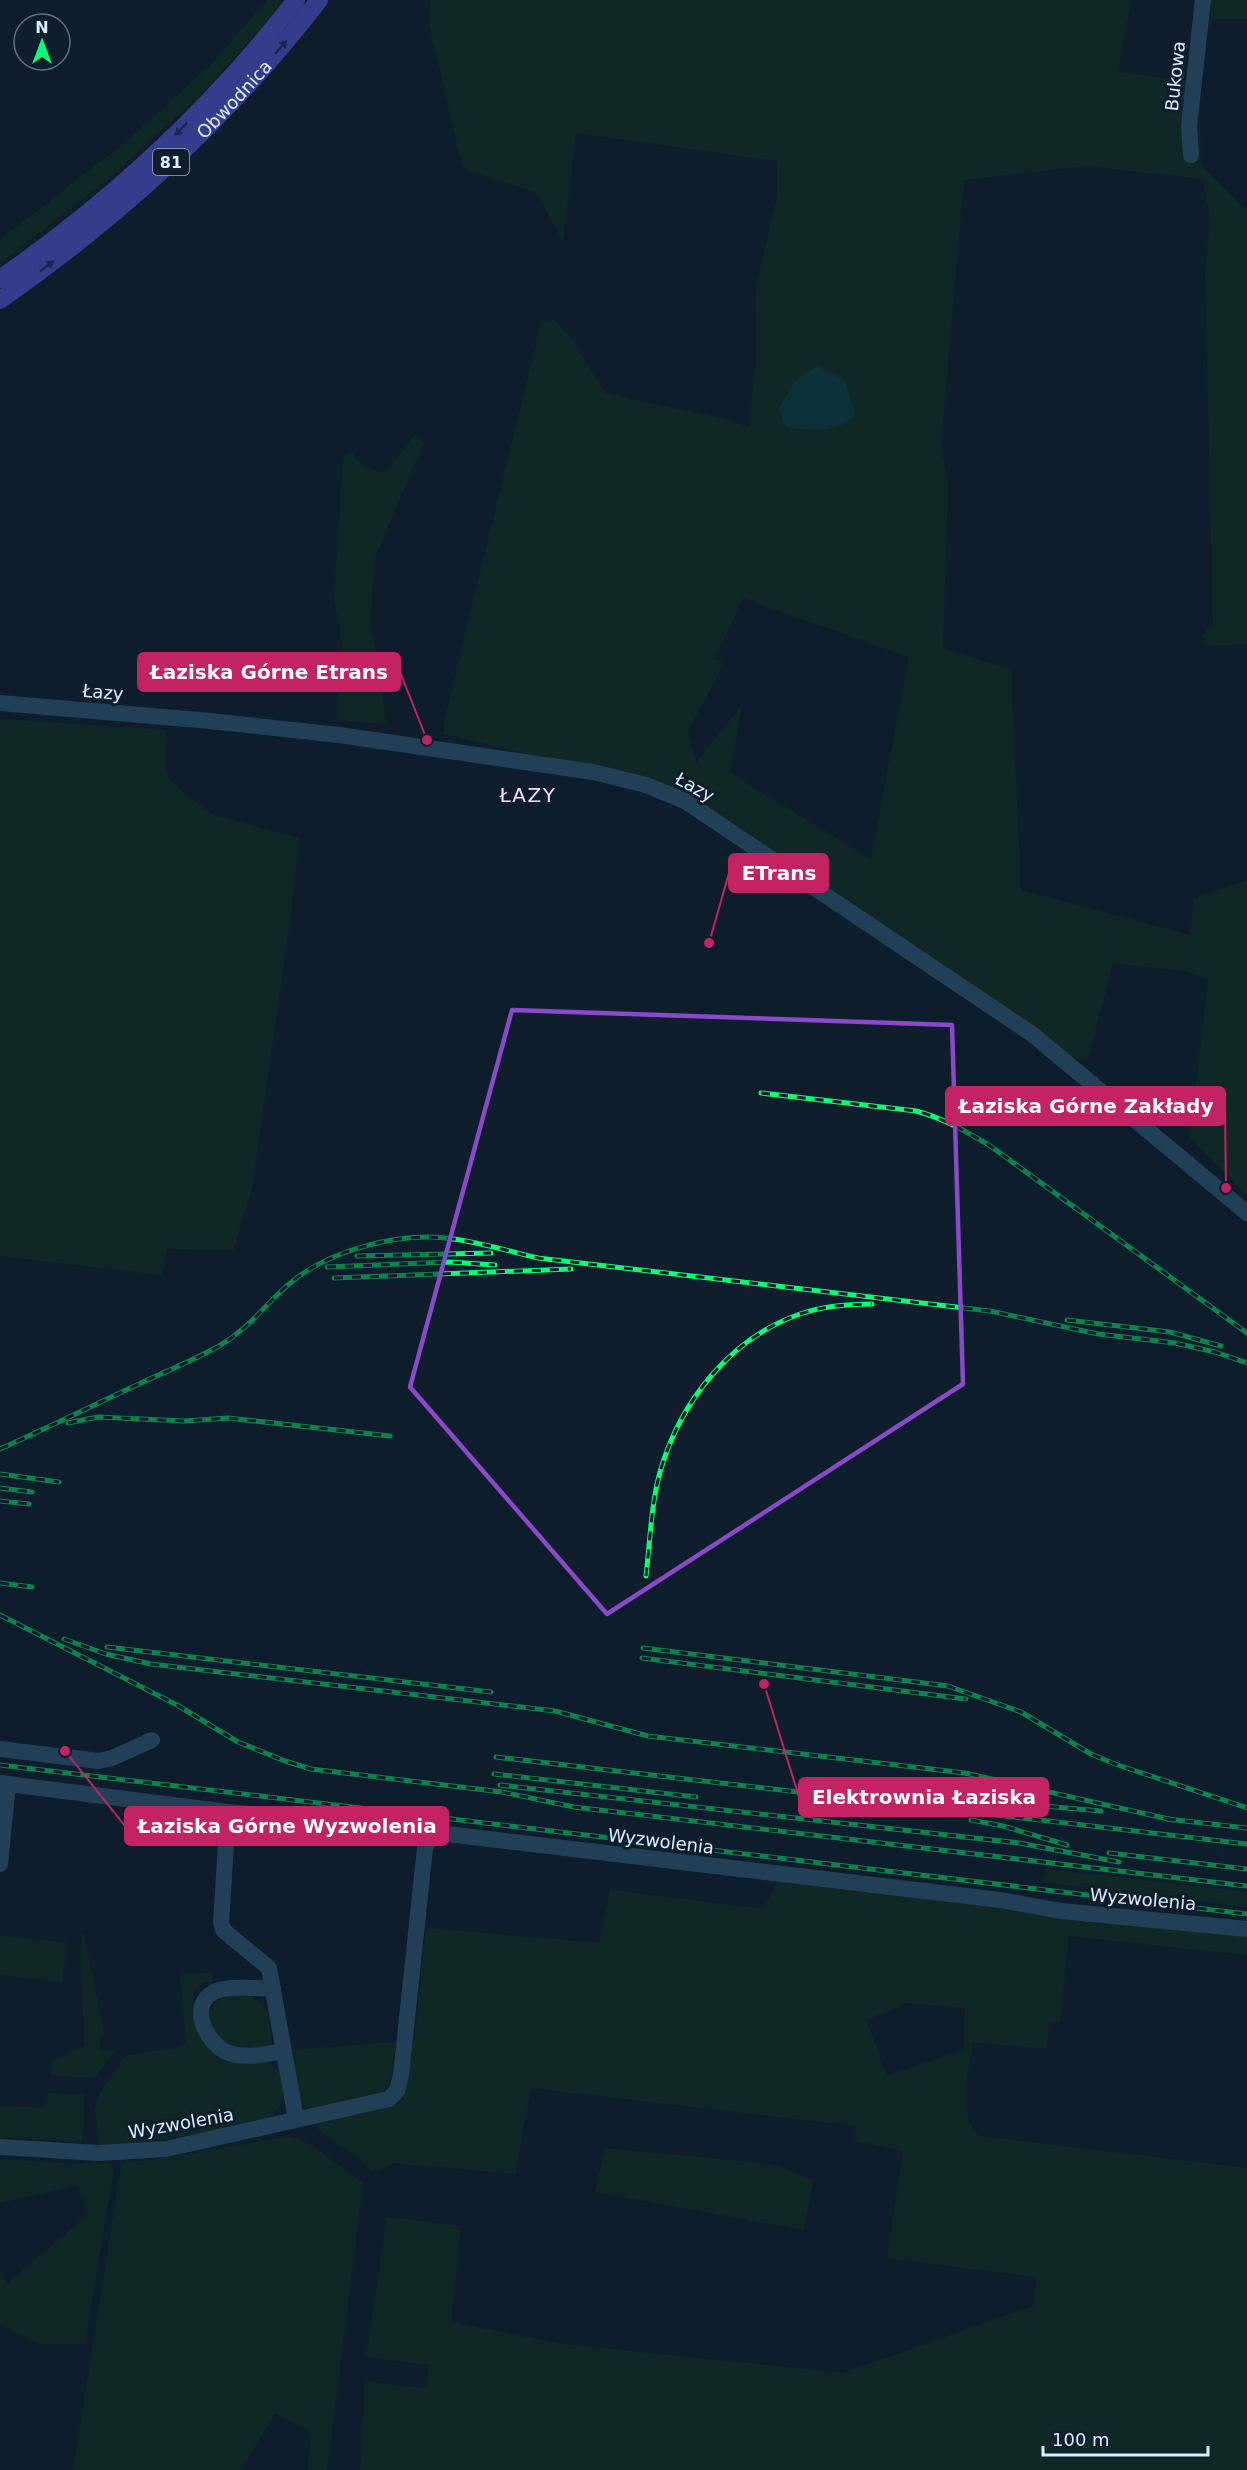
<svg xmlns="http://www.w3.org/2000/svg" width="1247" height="2470" viewBox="0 0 1247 2470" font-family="'DejaVu Sans',sans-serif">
<rect width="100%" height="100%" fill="#0f1d2c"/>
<g fill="#12361d" fill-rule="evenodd">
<polygon points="267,0 281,0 273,15 205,90 105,182 0,263 0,240 127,141 214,62"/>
<path d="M 430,0 L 1131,0 L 1118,72 L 1199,83 L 1201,165 L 1244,208 L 1247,208 L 1247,644 L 1206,646 L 1203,635 L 1213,623 L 1205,273 L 1210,218 L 1203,179 L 1086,166 L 964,180 L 941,447 L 948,485 L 943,649 L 1011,669 L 1021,890 L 1190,935 L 1194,899 L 1247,880 L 1247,1196 L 1190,1137 L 1208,978 L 1184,971 L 1113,963 L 1087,1061 L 1074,1059 L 676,789 L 444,734 L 444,721 L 542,319 L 556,322 L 573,341 L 605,393 L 724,419 L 749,427 L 756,357 L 755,293 L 777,196 L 777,161 L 576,133 L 563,242 L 537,193 L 463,169 L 429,24 ZM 743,598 L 909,657 L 871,859 L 730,773 L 742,705 L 696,763 L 688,731 L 724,664 L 715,659 Z"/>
<rect x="1211" y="0" width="36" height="19"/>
<polygon points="415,434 423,444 375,557 370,627 379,660 386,724 338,720 338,680 342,643 334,597 343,457 351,452 362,466 382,472 394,463"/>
<polygon points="0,719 166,730 165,773 177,787 213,815 299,838 291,914 252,1189 233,1250 167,1249 162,1275 0,1256"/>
<polygon points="1046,1869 1247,1892 1247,1907 1043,1882"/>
<path d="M 779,1879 L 1000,1905 L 1080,1922 L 1196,1928 L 1247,1934 L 1247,1955 L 1069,1936 L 1060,2022 L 1049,2022 L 1047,2049 L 973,2042 C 969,2070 957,2112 978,2136 L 1247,2168 L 1247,2470 L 360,2470 L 365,2381 L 426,2389 L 429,2365 L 366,2357 L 387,2217 L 461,2226 L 451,2322 L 563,2344 L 843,2373 L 1034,2306 L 1036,2277 L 887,2258 L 903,2151 L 855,2141 L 856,2126 L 531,2088 L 515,2174 L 393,2163 L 373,2172 L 356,2156 L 322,2133 L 314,2123 L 308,2108 L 301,2101 L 297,2089 L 293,2050 L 396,2042 L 386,2107 L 402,2103 L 407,2063 L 414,2042 L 426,1928 L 599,1943 L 610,1890 L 763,1909 ZM 907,2003 L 965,2008 L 964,2050 L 887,2076 L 866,2020 Z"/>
<polygon points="81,1934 84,1935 104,2033 98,2035 100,2050 116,2051 94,2078 50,2075 52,2062 84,2046"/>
<polygon points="0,1935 67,1943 62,1983 0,1975"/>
<path d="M 212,1973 L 212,1981 L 200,1984 L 194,1990 C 194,2008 191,2033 207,2046 C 222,2057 266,2053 279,2072 C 288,2086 283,2108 270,2116 C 263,2121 251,2122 244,2124 C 196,2137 148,2142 99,2145 L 95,2109 L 101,2091 L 125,2056 L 181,2047 L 186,2041 L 180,1974 Z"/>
<path d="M 230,1995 L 252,1996 L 268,2012 L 272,2041 L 268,2045 C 254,2047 235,2051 222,2042 C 216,2038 213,2032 211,2026 C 205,2010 215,2000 230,1995 Z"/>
<polygon points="48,2093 85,2095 82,2142 0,2137 0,2106 46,2108"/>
<polygon points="287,2137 305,2141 363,2183 327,2470 308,2470 311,2430 275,2413 241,2470 73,2470 121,2167 126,2162 152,2160"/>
<polygon points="605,2148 771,2164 814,2180 803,2230 595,2192"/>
<polygon points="0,2159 78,2164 111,2163 114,2167 85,2344 42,2344 0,2325 0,2269 7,2284 89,2214 77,2185 0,2203"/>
</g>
<path fill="#074d4c" d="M 817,366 L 844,380 L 855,412 C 842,435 811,430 789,428 L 783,422 L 779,408 L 795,381 Z"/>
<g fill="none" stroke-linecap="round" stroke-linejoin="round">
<g stroke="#386c8e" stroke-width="16">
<polyline points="1191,155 1189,126 1203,0"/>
<polyline points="0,703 210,721 339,735 593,772 646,785 685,801 1032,1034 1247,1213"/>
<polyline points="0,1749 99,1761 112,1758 152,1740"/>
<polyline points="0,1783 228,1812 420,1831 431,1837"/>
<polyline points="228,1812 221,1923 223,1930 269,1968 296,2119"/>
<polyline points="0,1864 8,1784"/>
<path d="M 273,1988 C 258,1989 226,1985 214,1992 C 187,2006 207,2045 229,2053 C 246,2059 266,2054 284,2051"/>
<polyline points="0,2147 99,2153 166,2149 389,2099 397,2091 401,2075 425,1848 431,1837 447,1834 1000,1900 1061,1911 1247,1929"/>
</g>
<g stroke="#6165ff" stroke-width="18">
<path d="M 0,279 C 112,201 213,107 296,0"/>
<path id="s1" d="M 0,300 C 120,216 229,117 319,0"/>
</g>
<defs>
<g id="rail">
<path d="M 761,1093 L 916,1111 C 943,1118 965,1131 989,1145 L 1247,1333"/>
<polyline points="357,1256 491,1253"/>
<polyline points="327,1267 450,1262 495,1265"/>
<polyline points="334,1278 571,1269"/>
<polyline points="1067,1320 1170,1332 1221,1346"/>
<polyline points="68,1423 98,1417 185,1421 228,1418 390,1436"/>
<path d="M 0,1449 C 47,1428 94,1405 141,1383 C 167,1371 194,1360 219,1346 C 252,1327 266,1302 294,1280 C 332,1250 397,1233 445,1238 C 476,1241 508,1251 538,1258 L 990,1311 L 1098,1334 L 1175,1343 L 1215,1352 L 1247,1363"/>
<polyline points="0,1474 59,1482"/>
<polyline points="0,1488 32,1492"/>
<polyline points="0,1501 29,1504"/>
<path d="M 646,1576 C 650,1542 651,1505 660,1472 C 680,1402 730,1338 800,1314 C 823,1306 848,1304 872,1304"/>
<polyline points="0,1583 32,1587"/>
<polyline points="0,1615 177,1705 238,1742 285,1761 311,1769 502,1792 574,1807 1247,1886"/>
<polyline points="64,1639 106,1654 151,1664 555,1711 648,1736 965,1773 1173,1820"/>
<polyline points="107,1647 491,1692"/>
<polyline points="643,1648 948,1686 1021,1712 1091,1754 1115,1764 1247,1808"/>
<polyline points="642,1658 966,1699"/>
<polyline points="496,1757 1247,1844"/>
<polyline points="0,1765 1247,1914"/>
<polyline points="494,1774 696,1797"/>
<polyline points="500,1785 1019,1843 1119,1862"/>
<polyline points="960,1802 1032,1805 1101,1811"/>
<polyline points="818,1811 920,1814"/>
<polyline points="1167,1819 1247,1828"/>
<polyline points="971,1820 1003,1826 1067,1845"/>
<polyline points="1109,1853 1247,1869"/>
</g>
</defs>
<use href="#rail" stroke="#06ff77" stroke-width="5"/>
<use href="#rail" stroke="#0f1d2c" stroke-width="3" stroke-dasharray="9" stroke-linecap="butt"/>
</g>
<defs><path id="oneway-solid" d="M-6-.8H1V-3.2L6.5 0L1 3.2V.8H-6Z" transform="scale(1.5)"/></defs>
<g fill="#28336b">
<use href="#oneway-solid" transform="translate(281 47) rotate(-49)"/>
<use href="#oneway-solid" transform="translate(181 129) rotate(135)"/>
<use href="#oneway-solid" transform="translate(47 266) rotate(-37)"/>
</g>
<path d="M0 0H1247V2470H0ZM 512,1010 L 952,1025 L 963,1384 L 607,1614 L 410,1387 Z" fill="#0f1d2c" fill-opacity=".55" fill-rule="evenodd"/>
<path fill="none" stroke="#8949c9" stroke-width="4.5" stroke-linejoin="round" d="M 512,1010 L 952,1025 L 963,1384 L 607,1614 L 410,1387 Z"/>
<g text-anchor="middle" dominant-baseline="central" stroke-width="6" stroke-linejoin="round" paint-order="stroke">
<rect fill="#0f1d2c" stroke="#9dafc0" stroke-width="1.5" x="153" y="149" width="36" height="26" rx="4.5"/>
<g font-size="16" font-weight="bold" fill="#daeeff">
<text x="171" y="162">81</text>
</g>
<g font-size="18" fill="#daeeff" stroke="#0f1d2c">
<text transform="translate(1175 76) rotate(-84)">Bukowa</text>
<text stroke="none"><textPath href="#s1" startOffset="309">Obwodnica</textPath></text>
<text transform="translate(103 692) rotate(5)">Łazy</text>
<text transform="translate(695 787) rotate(29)">Łazy</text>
<text transform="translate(661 1841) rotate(7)">Wyzwolenia</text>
<text transform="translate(1143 1899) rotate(5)">Wyzwolenia</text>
<text transform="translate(181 2123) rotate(-10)">Wyzwolenia</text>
</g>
<g font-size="20" letter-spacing="1.5" fill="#f5dcff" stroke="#0f1d2c">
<text x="528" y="795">ŁAZY</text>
</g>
</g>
<path fill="none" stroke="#c32363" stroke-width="2" d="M427 740L400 672M709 943L729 873M1226 1188L1225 1106M764 1684L799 1797M65 1751L125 1826"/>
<g fill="#c32363" stroke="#0f1d2c" stroke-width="2">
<circle cx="427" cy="740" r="6"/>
<circle cx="709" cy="943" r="6"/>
<circle cx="1226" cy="1188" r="6"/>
<circle cx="764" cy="1684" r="6"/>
<circle cx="65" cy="1751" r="6"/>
</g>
<g fill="#c32363" stroke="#c32363" stroke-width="2">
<rect x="138" y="653" width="262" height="38" rx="6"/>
<rect x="729" y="854" width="99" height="38" rx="6"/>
<rect x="946" y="1087" width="279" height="38" rx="6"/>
<rect x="799" y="1778" width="249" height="38" rx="6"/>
<rect x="125" y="1807" width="323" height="38" rx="6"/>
</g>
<g font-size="20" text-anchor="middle" font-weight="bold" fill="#fff">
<text x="269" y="679">Łaziska Górne Etrans</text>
<text x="779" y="880">ETrans</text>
<text x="1086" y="1113">Łaziska Górne Zakłady</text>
<text x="924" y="1804">Elektrownia Łaziska</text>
<text x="287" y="1833">Łaziska Górne Wyzwolenia</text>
</g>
<g transform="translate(42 42)"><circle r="28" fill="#0f1d2c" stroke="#607180" stroke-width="1.5"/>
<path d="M0-4.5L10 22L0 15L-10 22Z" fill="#06ff77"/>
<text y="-9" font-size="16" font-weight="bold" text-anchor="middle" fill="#daeeff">N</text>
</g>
<path d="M1043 2446v9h165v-9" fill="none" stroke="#daeeff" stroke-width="3"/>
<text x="1052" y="2446" font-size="18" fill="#daeeff" stroke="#0f1d2c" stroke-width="4.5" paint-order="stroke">100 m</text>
</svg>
